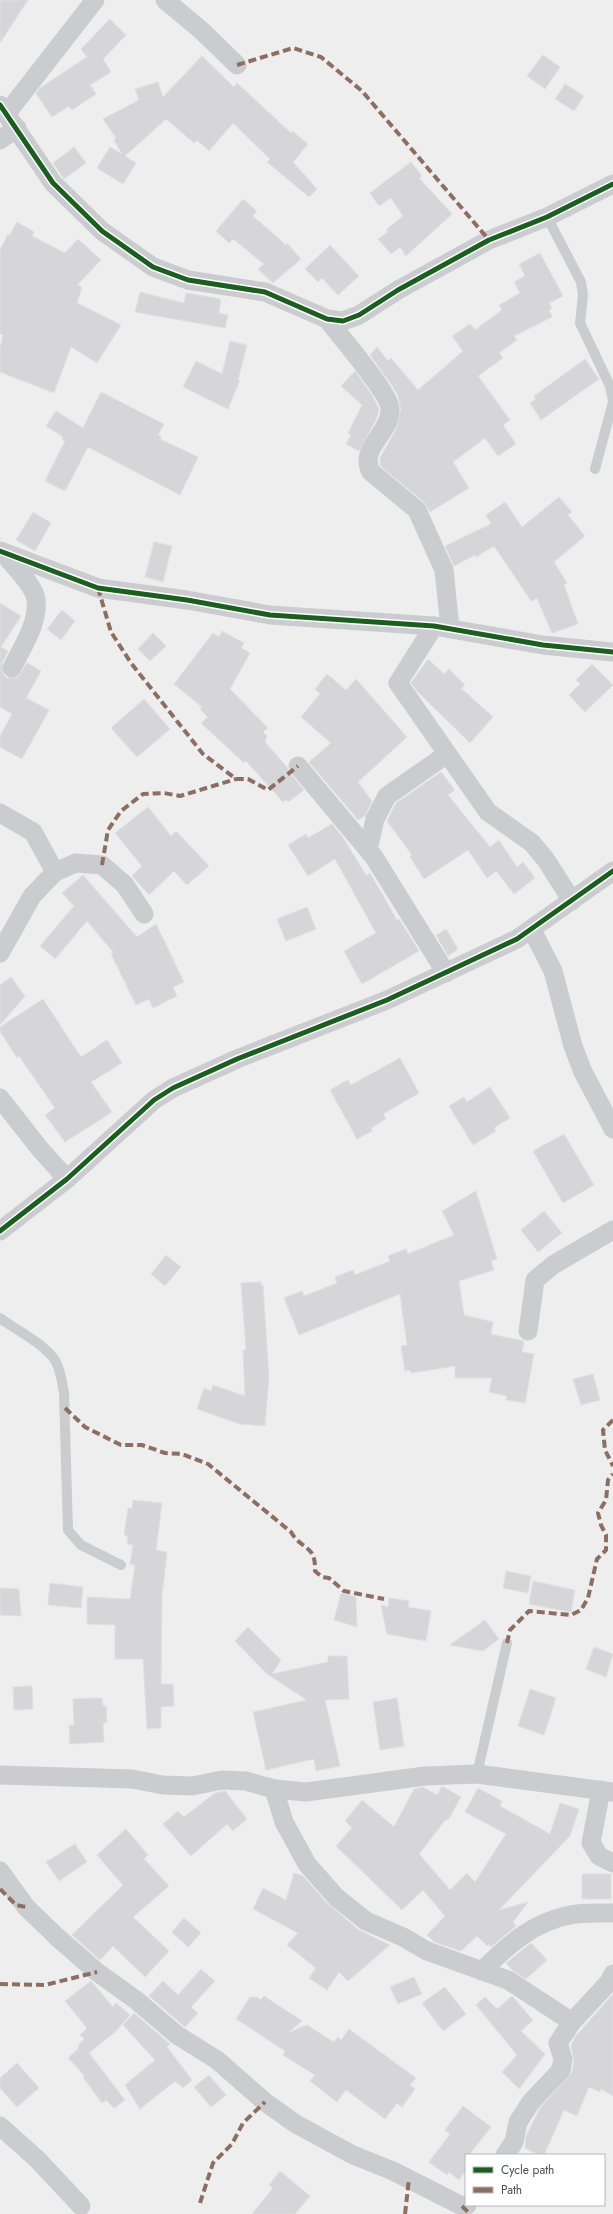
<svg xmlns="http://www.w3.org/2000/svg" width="613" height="2214" viewBox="0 0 613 2214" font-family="Jost,sans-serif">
<rect width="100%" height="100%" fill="#efeeee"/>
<g fill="#d6d6d9" stroke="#e0e0e1">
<polygon points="0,0 28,0 0,43"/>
<polygon points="110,19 126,35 103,59 111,72 90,85 96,94 72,110 69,106 52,117 36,93 40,88 87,57 81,49"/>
<polygon points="543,55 560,67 545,89 527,76"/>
<polygon points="202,56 234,87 237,83 291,133 292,131 308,144 293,162 317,189 309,197 267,162 270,159 233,123 209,151 197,140 194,143 166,119 125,156 136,163 123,184 97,168 110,147 122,154 114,140 116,138 103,119 139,100 135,89 158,82 163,97"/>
<polygon points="565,84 584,96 574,111 555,99"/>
<polygon points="74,147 86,163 64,179 53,163"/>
<polygon points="411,162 422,176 419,178 452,214 406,256 400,247 391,254 378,239 388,232 386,230 403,216 391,198 379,206 370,193"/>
<polygon points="243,199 257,211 253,216 286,245 287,243 301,259 273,283 258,269 264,264 233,239 229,243 216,231"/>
<polygon points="17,222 34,232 32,236 65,253 78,239 101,260 77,285 82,287 77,303 121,325 97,363 71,347 54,393 0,372 0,348 3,335 0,334 0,250 8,234 10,235"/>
<polygon points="330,245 359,276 338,295 322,278 318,282 305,269"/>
<polygon points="540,253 563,296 549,303 552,308 549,310 552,317 514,336 517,340 499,353 503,358 478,376 510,420 503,425 516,444 498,456 485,438 453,462 469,488 430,512 424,502 380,466 380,458 396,429 401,409 398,396 391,384 370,355 377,347 388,361 391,358 418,390 463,351 452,336 470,324 475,330 502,310 499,305 520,293 514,282 525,276 519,264"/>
<polygon points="140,292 184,303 186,293 221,299 219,313 228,315 225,328 135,312"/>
<polygon points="230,341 247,345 238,380 240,380 228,409 183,387 196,361 222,374"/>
<polygon points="585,359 599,379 541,420 530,403 536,399 534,396"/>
<polygon points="355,371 372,395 379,409 376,420 359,451 346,444 351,435 348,433 362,405 341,386"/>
<polygon points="101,392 164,424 158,435 162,437 160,439 198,457 180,495 88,447 65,491 45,481 65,441 62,439 63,437 46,426 56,411 83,428"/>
<polygon points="559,497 572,512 568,515 585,536 554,562 567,583 564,585 578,624 552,633 537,598 531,601 494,546 476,557 475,555 454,566 445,546 491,524 486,515 505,502 522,527"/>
<polygon points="33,512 51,523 35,551 16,540"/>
<polygon points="154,542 172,546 163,582 145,577"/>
<polygon points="0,603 21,616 1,647 8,651 2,663 3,674 7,678 18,677 27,663 41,671 26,698 49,710 22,759 0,747 0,736 12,714 0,707"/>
<polygon points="62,610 75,621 61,640 47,629"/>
<polygon points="222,631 244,643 241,648 250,653 230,689 268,728 263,732 267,736 265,742 287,767 290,773 304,790 288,802 286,800 283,802 246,761 244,763 201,723 208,717 200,709 202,707 174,684 213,633 219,637"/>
<polygon points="153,633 166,646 150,661 138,649"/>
<polygon points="428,659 444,674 449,669 465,685 461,688 493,717 470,743 417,691 411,683"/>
<polygon points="592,664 613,685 585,712 569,695 580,684 576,680"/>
<polygon points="327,674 346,690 356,679 407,737 358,782 372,801 365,816 358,820 309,762 331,743 301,717 320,694 315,689"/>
<polygon points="144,699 170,729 137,757 111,728"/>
<polygon points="441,772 455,790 448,795 490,847 499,840 517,867 523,862 535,878 514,894 496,871 487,878 468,850 424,879 410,857 412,855 387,821 396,803"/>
<polygon points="148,807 171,836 176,831 209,866 187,885 174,871 149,895 132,876 142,866 115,833"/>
<polygon points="332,824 342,836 366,875 370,873 397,920 399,919 419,951 362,984 344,951 376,933 335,859 308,876 288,845 306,834 308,838"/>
<polygon points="83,875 137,937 156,924 184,982 173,987 177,996 153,1008 149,999 136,1005 111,954 113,952 87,921 55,959 40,946 74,906 62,893"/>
<polygon points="307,907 316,929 286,941 277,919"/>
<polygon points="446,929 458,949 448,956 436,935"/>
<polygon points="11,977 25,996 0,1025 0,985"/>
<polygon points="43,999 81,1057 107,1040 122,1063 91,1082 112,1112 65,1142 45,1115 55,1108 19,1056 17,1058 0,1031 0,1027"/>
<polygon points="400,1058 419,1093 383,1114 386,1119 371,1128 372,1131 357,1139 330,1090 348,1080 351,1085"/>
<polygon points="490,1087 510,1118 494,1128 496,1131 473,1145 449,1106 464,1097 467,1102"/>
<polygon points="564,1134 594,1185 563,1203 533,1151"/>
<polygon points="476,1191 497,1259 491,1261 494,1270 459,1281 464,1315 493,1322 491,1334 524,1341 522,1352 534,1354 525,1403 506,1400 507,1396 489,1392 492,1378 455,1378 455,1366 411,1373 410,1370 405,1371 401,1346 407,1345 400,1294 299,1335 284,1298 302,1291 304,1296 337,1283 335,1277 353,1270 355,1275 390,1261 388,1256 406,1249 408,1254 454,1235 442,1211"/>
<polygon points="544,1211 562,1233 538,1252 521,1230"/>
<polygon points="166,1255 181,1267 165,1286 151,1274"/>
<polygon points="261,1282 261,1285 263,1285 269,1377 265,1426 240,1424 197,1409 204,1388 211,1391 213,1385 245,1396 243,1350 246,1350 241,1283"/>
<polygon points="593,1374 600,1400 581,1405 573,1379"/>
<polygon points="133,1500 162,1503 156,1550 167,1552 162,1595 161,1684 173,1684 174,1706 161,1707 161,1728 147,1729 143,1659 115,1659 115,1625 87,1624 87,1597 130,1599 135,1565 130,1564 133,1545 127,1544 128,1536 124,1535 128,1508 132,1509"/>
<polygon points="506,1571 531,1576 528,1593 503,1588"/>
<polygon points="533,1581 575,1590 571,1612 529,1604"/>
<polygon points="50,1583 83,1587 81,1608 48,1605"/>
<polygon points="0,1588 19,1589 21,1616 0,1615"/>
<polygon points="341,1593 356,1597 357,1627 334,1620"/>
<polygon points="389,1598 409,1601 408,1607 431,1611 426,1641 387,1634 381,1605 388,1607"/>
<polygon points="485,1620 499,1639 483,1651 450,1645"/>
<polygon points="248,1627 281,1660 272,1674 328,1662 328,1656 347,1656 349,1699 325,1700 340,1766 316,1771 314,1759 266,1770 253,1712 307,1700 267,1674 235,1641"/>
<polygon points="594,1647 613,1654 606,1677 586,1669"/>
<polygon points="32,1686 33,1709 14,1710 13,1687"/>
<polygon points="530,1689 556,1698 544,1735 518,1726"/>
<polygon points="102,1698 103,1706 106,1706 107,1722 103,1723 104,1742 70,1744 69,1725 74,1725 73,1699"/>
<polygon points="397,1698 404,1746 380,1750 373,1702"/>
<polygon points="442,1786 461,1797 448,1820 446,1819 419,1854 450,1890 467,1873 475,1882 506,1834 465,1812 478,1788 502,1801 500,1806 550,1834 560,1803 579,1809 570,1836 499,1910 528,1902 513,1922 516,1926 491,1947 489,1944 487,1946 477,1936 461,1951 434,1942 427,1935 445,1916 423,1890 402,1910 336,1846 352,1828 345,1821 362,1800 394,1827 414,1789 423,1787 437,1795"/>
<polygon points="225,1791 247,1819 233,1831 227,1824 191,1856 163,1824 178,1811 184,1817 215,1793"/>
<polygon points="126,1829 148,1855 144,1859 169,1886 133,1917 169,1951 145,1977 113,1946 100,1960 72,1935 123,1885 97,1855"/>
<polygon points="75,1844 87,1862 59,1881 46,1862"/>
<polygon points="294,1873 303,1876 328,1904 359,1930 390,1945 348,1981 339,1972 327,1990 309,1978 316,1968 287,1945 298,1933 253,1909 263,1888 286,1900"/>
<rect x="582" y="1874" width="29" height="25"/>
<polygon points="184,1918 201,1933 188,1947 172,1932"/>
<polygon points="531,1943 547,1960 526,1979 512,1970 506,1963"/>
<polygon points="201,1969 215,1981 191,2007 198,2013 185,2027 149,1996 163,1981 178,1995"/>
<polygon points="414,1977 422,1994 398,2004 390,1987"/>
<polygon points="91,1981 113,2007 116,2003 130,2015 115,2032 89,2053 125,2100 114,2108 106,2100 102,2103 83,2077 85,2076 68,2058 79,2048 78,2046 84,2039 80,2035 87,2028 65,2001"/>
<polygon points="445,1987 466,2014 443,2031 422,2003"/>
<polygon points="613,1994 613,2096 601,2089 600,2092 589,2087 577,2116 564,2110 544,2155 539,2155 525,2148 526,2136 540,2108 572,2072 574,2061 571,2046 575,2037"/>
<polygon points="264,1996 302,2021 288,2033 307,2025 334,2042 338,2037 341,2040 349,2029 416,2078 410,2085 415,2089 402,2107 397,2103 385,2119 346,2090 337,2102 310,2081 315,2075 283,2055 285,2051 236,2019 250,1997 257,1997 261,2000"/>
<polygon points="512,1996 533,2020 521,2031 545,2054 519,2089 502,2072 517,2055 476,2005 485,1997 497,2009"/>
<polygon points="134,2013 170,2044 167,2047 192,2080 183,2088 175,2081 140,2109 125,2085 155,2060 123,2025"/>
<polygon points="17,2063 39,2088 17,2107 0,2088 0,2078"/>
<polygon points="209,2075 226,2095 211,2107 194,2087"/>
<polygon points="463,2106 491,2127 469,2155 466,2155 466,2170 459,2180 449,2172 447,2175 429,2162 450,2134 445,2130"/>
<polygon points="280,2171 310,2196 295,2214 252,2214 273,2188 269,2185"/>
</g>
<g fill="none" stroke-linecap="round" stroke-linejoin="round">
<g stroke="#cacccf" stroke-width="10">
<polyline points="547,217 581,282 583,295 580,323 610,386 613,401"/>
<polyline points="595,469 613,402"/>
<path d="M 0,1318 C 16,1330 47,1345 56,1362 C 61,1372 62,1382 64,1393 L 68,1530 L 81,1545 L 121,1565"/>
<polyline points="477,1774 507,1643"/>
</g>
<g stroke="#cacccf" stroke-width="19">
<polyline points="165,0 202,31 237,65"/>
<polyline points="0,105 53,183 102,231 153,267 188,280 265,292 327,319 343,321 359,315 398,290 489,240 547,217 613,184"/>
<polyline points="7,113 95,0"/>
<polyline points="0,140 17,128"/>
<path d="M 327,319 C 340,336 388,391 390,408 C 392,432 358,448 371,472 L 417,510 L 444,570 L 450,628"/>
<polyline points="0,551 98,588 187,600 270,615 434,626 543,645 613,652"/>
<path d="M 3,553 C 12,564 34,585 36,599 C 39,623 22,647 12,668"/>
<polyline points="434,626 398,683 488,812 532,843 546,860 572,901"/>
<polyline points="298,766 374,857 446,973"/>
<polyline points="0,813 33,832 55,872"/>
<polyline points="368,850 375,819 387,796 447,754"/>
<polyline points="532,930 553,971 573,1046 583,1072 613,1129"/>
<polyline points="0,953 32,896 55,872 76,863 102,865 125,885 144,914"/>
<polyline points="0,1098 40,1149 67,1179"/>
<polyline points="0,1231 67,1179 154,1100 173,1088 237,1059 387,1000 517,939 613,871"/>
<polyline points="528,1331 535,1280 553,1265 613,1230"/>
<polyline points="0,1775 132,1779 163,1785 192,1786 222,1780 246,1781 274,1789 306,1792 425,1776 477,1774 613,1792"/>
<polyline points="274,1789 284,1822 307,1864 336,1897 366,1921 403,1937 427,1951 508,1980 572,2022"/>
<polyline points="601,1790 591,1843 599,1856 613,1863"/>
<polyline points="0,1871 26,1907 57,1937 97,1972 136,2000 177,2035 217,2060 265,2102 296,2124 353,2155 393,2171 462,2206 467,2205"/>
<path d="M 482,1971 C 508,1945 533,1922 570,1915 C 583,1912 599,1913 613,1913"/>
<polyline points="0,2126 37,2159 81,2206"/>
<polyline points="505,2155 514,2142 518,2122 531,2102 561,2070 563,2059 558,2043 572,2022 609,1982 613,1974"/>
</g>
<g stroke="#8d6e63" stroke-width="4" stroke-dasharray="8 4" stroke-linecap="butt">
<polyline points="237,65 293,48 321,57 362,91 489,240"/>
<polyline points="98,588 111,632 131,663 203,754 236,779 248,779 268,790 298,766"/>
<polyline points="102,865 108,830 121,811 143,794 164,793 180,796 236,779"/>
<path d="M 65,1408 L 85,1427 L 121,1445 L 142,1445 L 165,1453 L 182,1454 L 208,1464 L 291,1532 C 302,1551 316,1544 315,1571 L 322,1577 L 329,1578 L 344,1591 L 384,1599"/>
<polyline points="613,1420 603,1430 605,1450 613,1466"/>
<polyline points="507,1643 510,1630 529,1611 571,1615 581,1610 588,1598 597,1559 606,1550 606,1535 601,1525 598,1513 606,1500 608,1480 613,1474"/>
<polyline points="0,1889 16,1905 26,1907"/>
<polyline points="0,1984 45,1985 97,1972"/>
<polyline points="200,2203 213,2163 232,2144 243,2123 265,2102"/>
<polyline points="462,2206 470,2214"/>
<polyline points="405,2214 409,2179"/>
</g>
<defs>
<g id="cycleway">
<polyline points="0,105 53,183 102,231 153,267 188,280 265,292 327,319 343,321 359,315 398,290 489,240 547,217 613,184"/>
<polyline points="0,551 98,588 187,600 270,615 434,626 543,645 613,652"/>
<polyline points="0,1231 67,1179 154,1100 173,1088 237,1059 387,1000 517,939 613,871"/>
</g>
</defs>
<use href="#cycleway" stroke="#fff" stroke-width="8"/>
<use href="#cycleway" stroke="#1b5e20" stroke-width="5"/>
</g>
<rect x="465" y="2154" width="140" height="52" fill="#ffffff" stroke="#b5b8bd"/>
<rect x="473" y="2167" width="20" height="6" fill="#1b5e20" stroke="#b5b8bd"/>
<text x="501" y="2174" font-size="12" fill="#474e59">Cycle path</text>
<rect x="473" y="2187" width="20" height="6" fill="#8d6e63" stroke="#b5b8bd"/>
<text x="501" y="2194" font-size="12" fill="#474e59">Path</text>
</svg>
